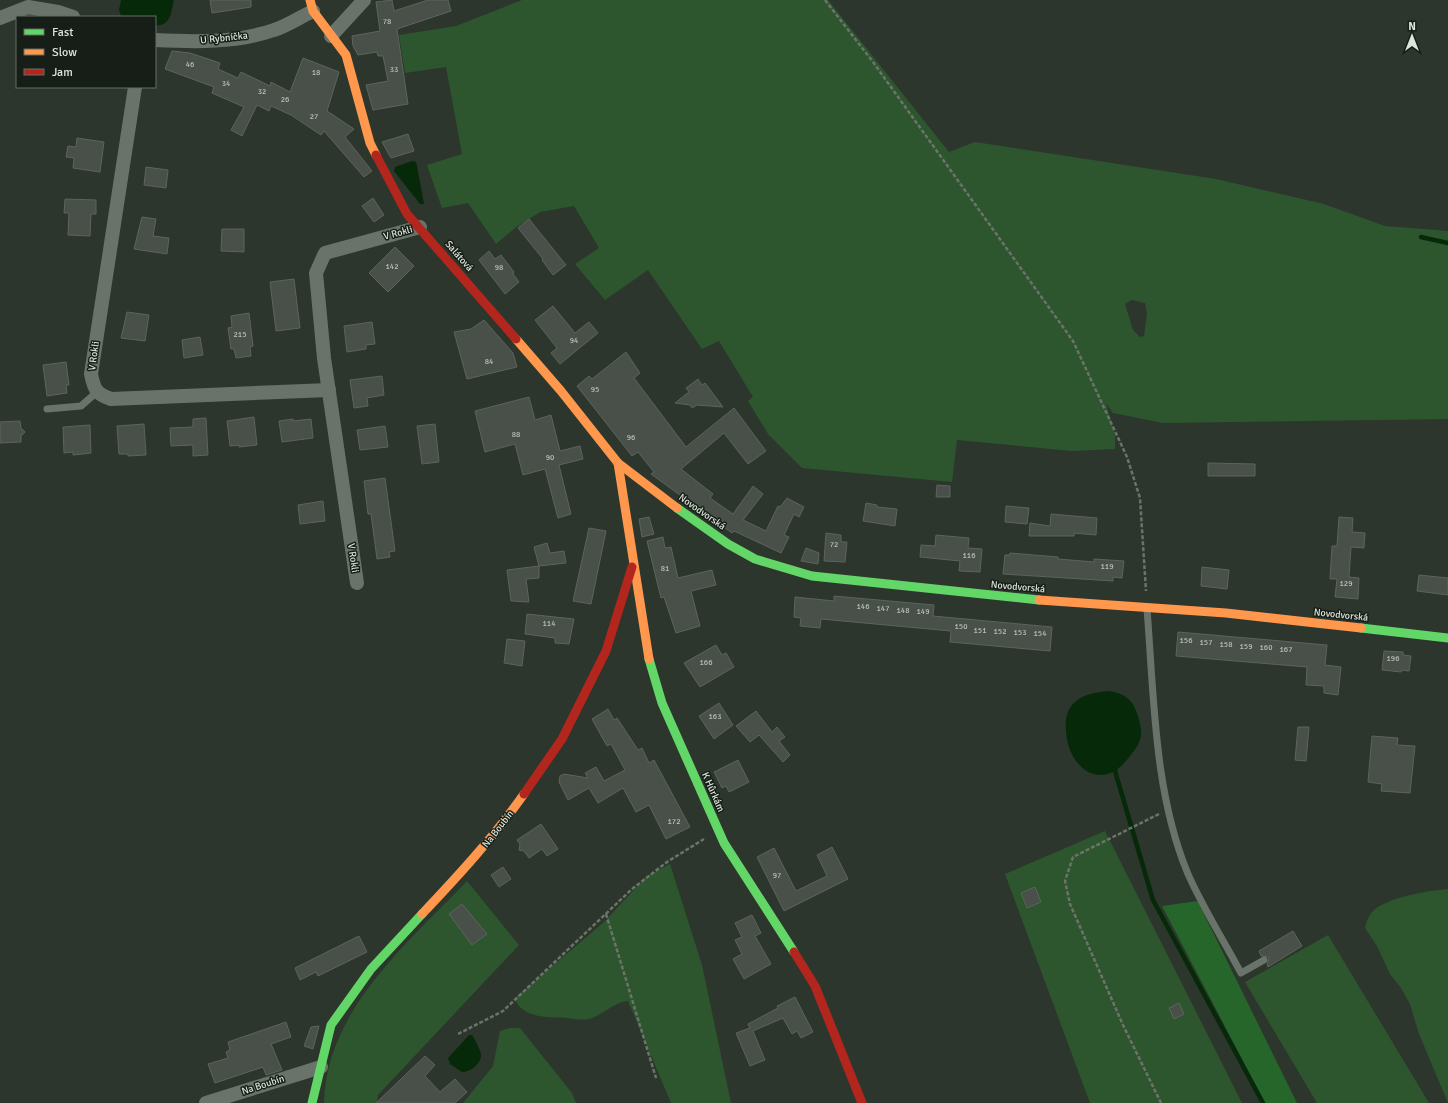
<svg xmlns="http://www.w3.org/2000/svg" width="1448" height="1103" viewBox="0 0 1448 1103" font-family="Signika,sans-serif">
<rect width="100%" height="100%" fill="#2c362c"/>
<g fill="#2d562e" fill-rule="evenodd">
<path d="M 522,0 L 828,0 L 949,152 L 975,142 L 1216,179 L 1324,204 L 1385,226 L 1448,231 L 1448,419 L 1163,423 L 1113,413 L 1106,403 L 1115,436 L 1115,449 L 1072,451 L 957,440 L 952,482 L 802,468 L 768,434 L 748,401 L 753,397 L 719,341 L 702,349 L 648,270 L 605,300 L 575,264 L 599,248 L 574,206 L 540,212 L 515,228 L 496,244 L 468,203 L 442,208 L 427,165 L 462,154 L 446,67 L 405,73 L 399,35 L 456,26 ZM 1132,300 L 1145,303 L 1147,314 L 1144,336 L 1140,337 L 1133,330 L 1125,304 Z"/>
<polygon points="1105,831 1242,1103 1090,1103 1005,874"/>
<path d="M 670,864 L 702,965 L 731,1103 L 671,1103 L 628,1001 C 614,1002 604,1014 592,1018 C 584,1021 574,1019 567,1018 C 550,1017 521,1019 515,998 L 604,922 L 647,876 Z"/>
<path d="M 467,881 L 519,945 L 378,1095 L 377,1103 L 324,1103 C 326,1010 408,943 467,881 Z"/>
<path d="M 1448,889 L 1448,1103 L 1419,1034 L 1410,1004 L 1401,988 L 1390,974 L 1377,946 L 1365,928 C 1367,920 1370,912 1378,907 C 1396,896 1427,891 1448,889 Z"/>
<polygon points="1328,935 1429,1103 1317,1103 1245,982"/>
<polygon points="510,1028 520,1028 572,1093 576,1103 463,1103 493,1066 500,1031"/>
</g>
<polygon fill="#27662b" points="1197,901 1199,904 1297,1103 1265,1103 1162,906"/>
<g fill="#062909">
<path d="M 121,0 L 174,0 C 171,12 171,27 155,25 L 155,17 L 121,16 L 119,10 Z"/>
<polygon points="412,161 416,162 417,166 424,204 420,204 394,171 395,167"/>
<path d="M 1109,691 C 1125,694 1133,699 1138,716 C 1139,721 1141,726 1141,731 C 1142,740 1136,749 1130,756 C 1126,761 1121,767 1115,771 C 1093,783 1074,766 1068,744 C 1060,708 1073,694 1109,691 Z"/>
<path d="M 469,1035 L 472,1035 C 475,1040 481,1050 481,1056 C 480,1065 470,1072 462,1072 L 450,1064 L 448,1058 Z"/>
</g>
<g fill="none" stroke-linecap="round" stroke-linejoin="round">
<g stroke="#062909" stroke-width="4.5">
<polyline points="1421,237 1448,243"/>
<polyline points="1116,766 1115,771 1153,900 1263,1103"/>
</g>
</g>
<g fill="#495049" stroke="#5c645b">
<polygon points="210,0 251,0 251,7 212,13"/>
<polygon points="392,0 394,11 428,0 448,0 451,11 397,29 408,104 373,110 366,85 388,81 383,56 378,56 377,52 358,55 353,46 352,36 380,31 376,2"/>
<polygon points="172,51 190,53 220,63 218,69 238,78 241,72 270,86 271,82 290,92 303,58 339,72 327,111 354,129 345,137 372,171 364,177 324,131 321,135 291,115 271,106 269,111 257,105 242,136 231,130 244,107 212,93 214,87 165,69"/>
<polygon points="408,134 414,151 391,158 382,142"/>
<polygon points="77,138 104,142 100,172 73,168 74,158 66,157 68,146 76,147"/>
<polygon points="146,167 168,170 166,188 144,185"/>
<polygon points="373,198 384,215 374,222 362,206"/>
<polygon points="65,199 96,200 96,214 91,214 90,236 68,235 69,213 64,213"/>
<polygon points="142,217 156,219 153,236 169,238 167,254 134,249"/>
<polygon points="529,219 566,265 553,275 542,260 543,259 518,228"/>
<polygon points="222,229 244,229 244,252 221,251"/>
<polygon points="395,247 414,266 388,292 369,273"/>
<polygon points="489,251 495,259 501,255 514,272 513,274 519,282 505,294 479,260"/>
<polygon points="294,279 300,328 276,331 270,282"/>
<polygon points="553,306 575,333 589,322 598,333 560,364 551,353 557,348 535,320"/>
<polygon points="127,312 149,315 145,341 121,338"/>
<polygon points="249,313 253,346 250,347 251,356 236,358 234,349 231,349 228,328 232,327 231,316"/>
<polygon points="484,320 513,353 517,367 467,379 454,332 471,329"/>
<polygon points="372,322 375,344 366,345 366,349 347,352 344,326"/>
<polygon points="200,337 203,355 184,358 182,340"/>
<polygon points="626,352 640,373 634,378 686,447 734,408 766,451 748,464 724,433 681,469 713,494 710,498 733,514 753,486 763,494 743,520 766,531 778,506 780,507 787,498 804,507 799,517 794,514 784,535 789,537 781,553 734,531 732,533 651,474 654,472 638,452 632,456 577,386 589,376 592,379"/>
<polygon points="66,362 69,385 66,385 67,393 47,396 43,365"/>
<polygon points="382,376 384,395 367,398 368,406 354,408 350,380"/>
<polygon points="698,379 702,385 705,383 723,407 697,405 692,408 690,405 675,403 689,392 686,388"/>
<polygon points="529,397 535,420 551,415 560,451 580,446 583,459 559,465 571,514 558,518 545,469 523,475 515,444 485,452 475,411"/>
<polygon points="254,417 257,445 239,447 239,445 230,446 227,421"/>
<polygon points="206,418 208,455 193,456 193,445 171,446 170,428 193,427 193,419"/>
<polygon points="293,419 293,421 311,419 313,438 282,442 279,421"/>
<polygon points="20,421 21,428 25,432 21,436 21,442 0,443 0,422"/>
<polygon points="144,424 146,455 128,456 128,454 119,454 117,426"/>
<polygon points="435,424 439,462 422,464 417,426"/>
<polygon points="90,425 91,453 73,455 73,452 64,453 63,427"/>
<polygon points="385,426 388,447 360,450 357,430"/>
<polygon points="1208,463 1255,464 1255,476 1208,476"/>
<polygon points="385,478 395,551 389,552 390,557 377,559 371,514 368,514 364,481"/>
<polygon points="937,485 950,486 950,497 936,497"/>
<polygon points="323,501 325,521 300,524 298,505"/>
<polygon points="866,503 877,505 877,507 897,509 895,526 863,521"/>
<polygon points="1006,506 1029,508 1027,524 1005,522"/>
<polygon points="1051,514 1097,518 1096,535 1074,533 1074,536 1029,536 1030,523 1050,526"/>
<polygon points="649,517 654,534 642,537 639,519"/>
<polygon points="1339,517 1353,518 1352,532 1365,533 1364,548 1351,547 1349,577 1359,578 1358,599 1335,597 1337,579 1330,579 1332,546 1337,546"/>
<polygon points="589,528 606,531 591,604 573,601"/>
<polygon points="826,533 841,535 841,542 847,542 845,562 824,561"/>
<polygon points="936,535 969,538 968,548 982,549 980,572 959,571 960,561 920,557 921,545 935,546"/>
<polygon points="663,537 665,548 671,547 678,578 712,570 716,585 691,591 700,626 676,633 664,597 661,598 647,541"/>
<polygon points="547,543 550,553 564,551 566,563 539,566 534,547"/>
<polygon points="806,548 819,553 818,564 801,561"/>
<polygon points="1010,553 1058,557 1058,559 1094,562 1094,559 1124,561 1122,578 1113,577 1113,581 1003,574 1005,555 1010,555"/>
<polygon points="539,566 539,578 526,579 529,602 511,601 507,570"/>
<polygon points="1202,567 1229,570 1227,589 1201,586"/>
<polygon points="1419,575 1448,578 1448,595 1417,591"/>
<polygon points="834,596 934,605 933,616 1052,627 1050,651 950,642 951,631 821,619 820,628 800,626 801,618 794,617 795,597 834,601"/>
<polygon points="527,614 574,619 569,644 555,643 555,638 525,634"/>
<polygon points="1178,632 1327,645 1325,665 1341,667 1338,695 1324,693 1324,686 1306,685 1307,667 1176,656"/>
<polygon points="507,639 525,641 522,666 504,663"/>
<polygon points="716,645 722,655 726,653 734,667 700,687 684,663"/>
<polygon points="1384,651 1403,652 1403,655 1411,656 1409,671 1402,670 1401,672 1382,670"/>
<polygon points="719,703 733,725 714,739 699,716"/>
<polygon points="608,709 614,720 617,718 638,750 642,748 649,763 654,760 690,827 666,839 649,805 636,812 623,788 598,803 589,788 568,800 559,782 560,776 564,774 588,778 585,773 596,767 604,781 625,770 611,744 607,746 592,719"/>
<polygon points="756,711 772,732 777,727 785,737 779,741 790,755 783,762 759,735 750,742 736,726"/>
<polygon points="1298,727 1309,727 1306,761 1295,760"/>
<polygon points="1372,736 1398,738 1397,745 1415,746 1410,793 1381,791 1382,784 1368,782"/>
<polygon points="738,760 749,782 729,792 726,786 722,788 714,772"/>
<polygon points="541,824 558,849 547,856 542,849 529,858 524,851 519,850 520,844 517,840"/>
<polygon points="832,847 848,879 784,911 757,857 774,848 796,891 827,876 817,855"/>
<polygon points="503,867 511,879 499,887 491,875"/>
<polygon points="1035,887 1041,902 1027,908 1021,893"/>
<polygon points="462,904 487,934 472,945 449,914"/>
<polygon points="752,915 761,933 755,936 771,964 744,979 733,959 742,954 735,940 742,937 735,923"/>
<polygon points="1293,931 1302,946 1268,967 1267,964 1269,960 1268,957 1261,956 1259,951"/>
<polygon points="359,936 367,952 318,976 316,972 300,980 295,968"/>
<polygon points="795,997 813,1032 801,1038 797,1031 792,1034 783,1018 753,1031 765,1060 750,1066 736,1033 750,1028 748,1024 778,1008 777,1006"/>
<polygon points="1179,1003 1184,1014 1174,1019 1169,1008"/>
<polygon points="286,1022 291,1037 271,1044 282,1070 266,1075 263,1067 215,1083 208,1064 228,1058 226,1052 230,1050 228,1042"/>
<polygon points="319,1026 313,1049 304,1046 311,1027"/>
<polygon points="425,1056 435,1065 425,1076 440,1092 455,1079 467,1092 455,1103 376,1103"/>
</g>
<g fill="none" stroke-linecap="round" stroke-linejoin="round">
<g stroke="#6b736b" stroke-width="2.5" stroke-dasharray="4 2" stroke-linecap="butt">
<polyline points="825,0 873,62 1073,341 1127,457 1140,498 1146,591"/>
<polyline points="1159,814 1073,857 1065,881 1070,904 1123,1025 1161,1103"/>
<polyline points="606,914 656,1078"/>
<polyline points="458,1034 503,1011 632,889 667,862 704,839"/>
</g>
<g stroke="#697369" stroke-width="7">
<polyline points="47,409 81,406 97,392"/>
<path d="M 1147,609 C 1154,696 1154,793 1188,874 C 1203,908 1224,941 1241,973 L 1264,960"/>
</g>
<g stroke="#697369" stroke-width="14">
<polyline points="0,18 28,7 58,12 73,17"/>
<polyline points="331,36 364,0"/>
<path d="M 155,40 C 195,42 236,43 274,30 C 287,26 300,17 313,11"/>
<path d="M 135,87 L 91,374 C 94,389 96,394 111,399 L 329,390"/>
<polyline points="357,583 324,358 316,273 325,253 420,227"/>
<polyline points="206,1103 321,1067"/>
</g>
<g stroke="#63d668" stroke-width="9">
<polyline points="677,508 728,544 755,559 812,576 1039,600"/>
<polyline points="1361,628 1448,638"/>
<polyline points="649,659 662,703 724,843 794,952"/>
<polyline points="312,1103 331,1025 371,969 422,914"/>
</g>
<g stroke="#ff974d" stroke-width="9">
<polyline points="310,0 313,11 346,55 370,143 376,155"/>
<polyline points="516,339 561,391 618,463 677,508"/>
<polyline points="618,463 649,659"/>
<polyline points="1039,600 1226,613 1361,628"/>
<path d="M 422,914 C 458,876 493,838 524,794"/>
</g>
<g stroke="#b3261e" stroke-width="9">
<polyline points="376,155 407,214 516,339"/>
<polyline points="524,794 562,739 606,651 632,567"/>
<polyline points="794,952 815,986 862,1103"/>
</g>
</g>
<g text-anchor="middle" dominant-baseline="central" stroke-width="3" stroke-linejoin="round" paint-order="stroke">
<g font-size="8" fill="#b6c0b6">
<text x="387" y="21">78</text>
<text x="190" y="64">46</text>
<text x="394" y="69">33</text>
<text x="316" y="72">18</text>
<text x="226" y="83">34</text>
<text x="262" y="91">32</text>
<text x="285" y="99">26</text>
<text x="314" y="116">27</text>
<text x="392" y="266">142</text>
<text x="499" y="267">98</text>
<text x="240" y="334">215</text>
<text x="574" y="340">94</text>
<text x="489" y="361">84</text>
<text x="595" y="389">95</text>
<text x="516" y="434">88</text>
<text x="631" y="437">96</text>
<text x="550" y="457">90</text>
<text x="834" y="544">72</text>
<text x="969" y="555">116</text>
<text x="1107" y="566">119</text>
<text x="665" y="568">81</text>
<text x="1346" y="583">129</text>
<text x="863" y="606">146</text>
<text x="883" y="608">147</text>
<text x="903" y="610">148</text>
<text x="923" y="611">149</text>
<text x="549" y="623">114</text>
<text x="961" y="626">150</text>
<text x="980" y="630">151</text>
<text x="1000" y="631">152</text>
<text x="1020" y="632">153</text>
<text x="1040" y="633">154</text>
<text x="1186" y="640">156</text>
<text x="1206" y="642">157</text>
<text x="1226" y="644">158</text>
<text x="1246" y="646">159</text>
<text x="1266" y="647">160</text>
<text x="1286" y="649">167</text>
<text x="1393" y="658">196</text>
<text x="706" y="662">166</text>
<text x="715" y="716">163</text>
<text x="674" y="821">172</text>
<text x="777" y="875">97</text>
</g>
<g font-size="10" fill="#dbe5db" stroke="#171e17">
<text transform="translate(224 38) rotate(-6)">U Rybníčka</text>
<text transform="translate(398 233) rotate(-15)">V Rokli</text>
<text transform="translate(459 256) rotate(49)">Salátová</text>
<text transform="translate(94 356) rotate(-82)">V Rokli</text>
<text transform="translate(702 512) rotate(35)">Novodvorská</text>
<text transform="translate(353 558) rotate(82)">V Rokli</text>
<text transform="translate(1018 587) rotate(5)">Novodvorská</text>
<text transform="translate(1341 615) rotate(6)">Novodvorská</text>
<text transform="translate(713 792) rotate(66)">K Hůrkám</text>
<text transform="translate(498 829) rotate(-52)">Na Boubín</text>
<text transform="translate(263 1085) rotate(-18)">Na Boubín</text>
</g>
</g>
<rect x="16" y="16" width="140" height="72" fill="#171e17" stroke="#656e65"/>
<rect x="24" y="29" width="20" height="6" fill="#63d668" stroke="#656e65"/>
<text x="52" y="36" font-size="12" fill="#dbe5db">Fast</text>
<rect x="24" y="49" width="20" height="6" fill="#ff974d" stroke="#656e65"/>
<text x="52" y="56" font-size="12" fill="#dbe5db">Slow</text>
<rect x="24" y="69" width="20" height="6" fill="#b3261e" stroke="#656e65"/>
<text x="52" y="76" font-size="12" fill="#dbe5db">Jam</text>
<g transform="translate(1412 36)" stroke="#171e17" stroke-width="3" paint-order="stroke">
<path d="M0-3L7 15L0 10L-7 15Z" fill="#dbe5db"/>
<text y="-6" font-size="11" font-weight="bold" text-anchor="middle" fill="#dbe5db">N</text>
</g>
</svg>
